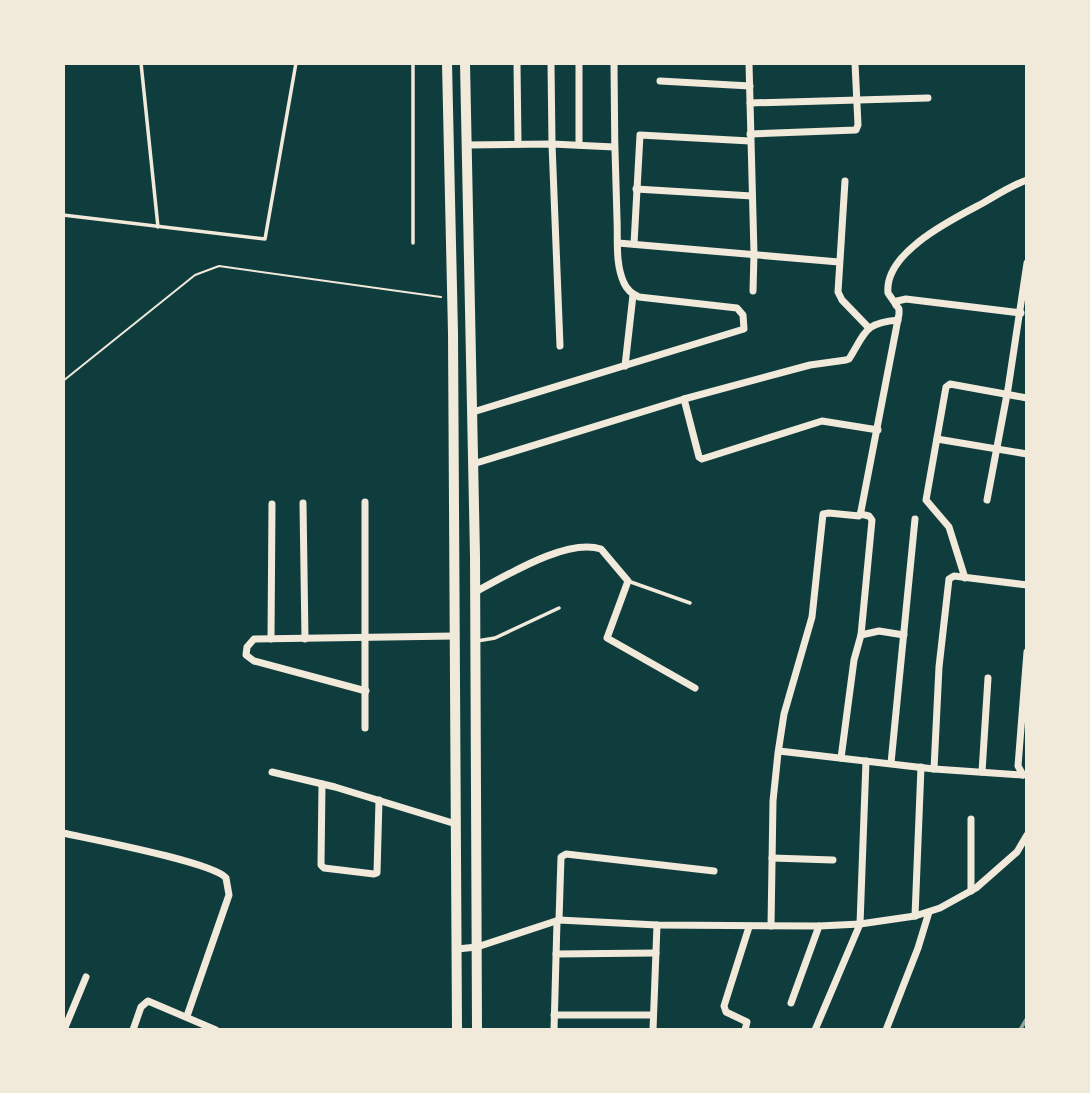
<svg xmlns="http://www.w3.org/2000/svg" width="1090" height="1093" viewBox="0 0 1090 1093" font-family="'IBM Plex Sans',sans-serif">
<rect width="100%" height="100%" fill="#0f3d3e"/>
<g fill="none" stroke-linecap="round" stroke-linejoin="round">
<polyline stroke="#f1e9da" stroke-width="2" points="63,381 195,275 219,266 441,297"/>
<g stroke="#f1e9da" stroke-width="3.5">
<polyline points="141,63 158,227"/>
<polyline points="413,63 413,243"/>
<polyline points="63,215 265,239 296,63"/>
<polyline points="628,581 690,603"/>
<polyline points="477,641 495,638 559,608"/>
</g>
<g stroke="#f1e9da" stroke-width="7">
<polyline points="517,63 518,144"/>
<polyline points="551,63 552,144 560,346"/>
<polyline points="579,63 579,145"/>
<polyline points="749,63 754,254 753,291"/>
<polyline points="660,81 750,86"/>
<polyline points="750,103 928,98"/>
<polyline points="750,134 856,130 858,125 855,63"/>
<polyline points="467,145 552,144 614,147"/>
<polyline points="845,181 838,292 842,300 869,328"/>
<polyline points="636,189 752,196"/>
<polyline points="618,243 839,262"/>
<polyline points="634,244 640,135 750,141"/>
<polyline points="896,305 897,301 906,299 1021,313"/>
<polyline points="625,366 633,295"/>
<polyline points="684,399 699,457 702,459 822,421 878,430"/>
<path d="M 473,412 L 744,329 L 743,315 L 737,308 L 639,297 C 632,294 627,290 624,283 C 615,264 618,239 617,219 C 615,167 614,115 614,63"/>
<polyline points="937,439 1027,454"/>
<path d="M 473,464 L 684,399 L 810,365 L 846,360 L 849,359 C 866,332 864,323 898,320"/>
<polyline points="987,500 1008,389 1027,263"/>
<polyline points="303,503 305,639"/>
<polyline points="860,514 869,516 872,520 861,635"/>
<polyline points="965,578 949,527 926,500 946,387 950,384 1027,398"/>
<path d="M 475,592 C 506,576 566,538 601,549 L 628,581 L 607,638 L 695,688"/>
<polyline points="271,639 272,504"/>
<polyline points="366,691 254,661 246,655 247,647 254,639 455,636"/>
<polyline points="365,728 365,502"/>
<polyline points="779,751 934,769 1023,775"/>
<polyline points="841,758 854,660 861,635 879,631 904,635"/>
<polyline points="891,763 915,519"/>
<polyline points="934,769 939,667 949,579 954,576 1027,585"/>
<polyline points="272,772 335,787 456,824"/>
<polyline points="982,772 988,678"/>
<polyline points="1023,775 1018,766 1027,652"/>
<polyline points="322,784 321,865 324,868 374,874 377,873 379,800"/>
<polyline points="971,819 971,891"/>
<path d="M 63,833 C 90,839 213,862 226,878 L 229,895 L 187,1016"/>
<polyline points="772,858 833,860"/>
<polyline points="915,916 921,767"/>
<polyline points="559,920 561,857 566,854 714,871"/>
<path d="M 771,926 L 773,801 L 778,753 L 784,714 L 812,617 L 823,514 L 829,513 L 859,516 L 861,511 L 899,314 L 899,309 L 888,293 C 884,252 953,219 983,203 C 997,195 1012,185 1027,180"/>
<polyline points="457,949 477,947 559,920 657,925 819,926 860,924 915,916 940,908 976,888 1017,852 1027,835"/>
<polyline points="556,954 656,953"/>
<polyline points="791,1003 819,926"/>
<polyline points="554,1015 653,1015"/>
<polyline points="64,1030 86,977"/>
<polyline points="133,1030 141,1007 148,1001 216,1030"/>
<polyline points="554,1030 557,921"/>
<polyline points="653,1030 657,925"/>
<polyline points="745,1030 747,1022 726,1012 724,1006 749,927"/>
<polyline points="815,1030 860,924 866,761"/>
<polyline points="886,1030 918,948 929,912"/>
</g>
<g stroke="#f1e9da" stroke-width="10">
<polyline points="447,63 453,333 457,1030"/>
<polyline points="465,63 475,556 477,1030"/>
</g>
<polyline stroke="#97a49c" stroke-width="3.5" points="1020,1030 1027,1018"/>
</g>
<rect width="1090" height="1093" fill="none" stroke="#f1e9da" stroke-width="130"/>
</svg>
